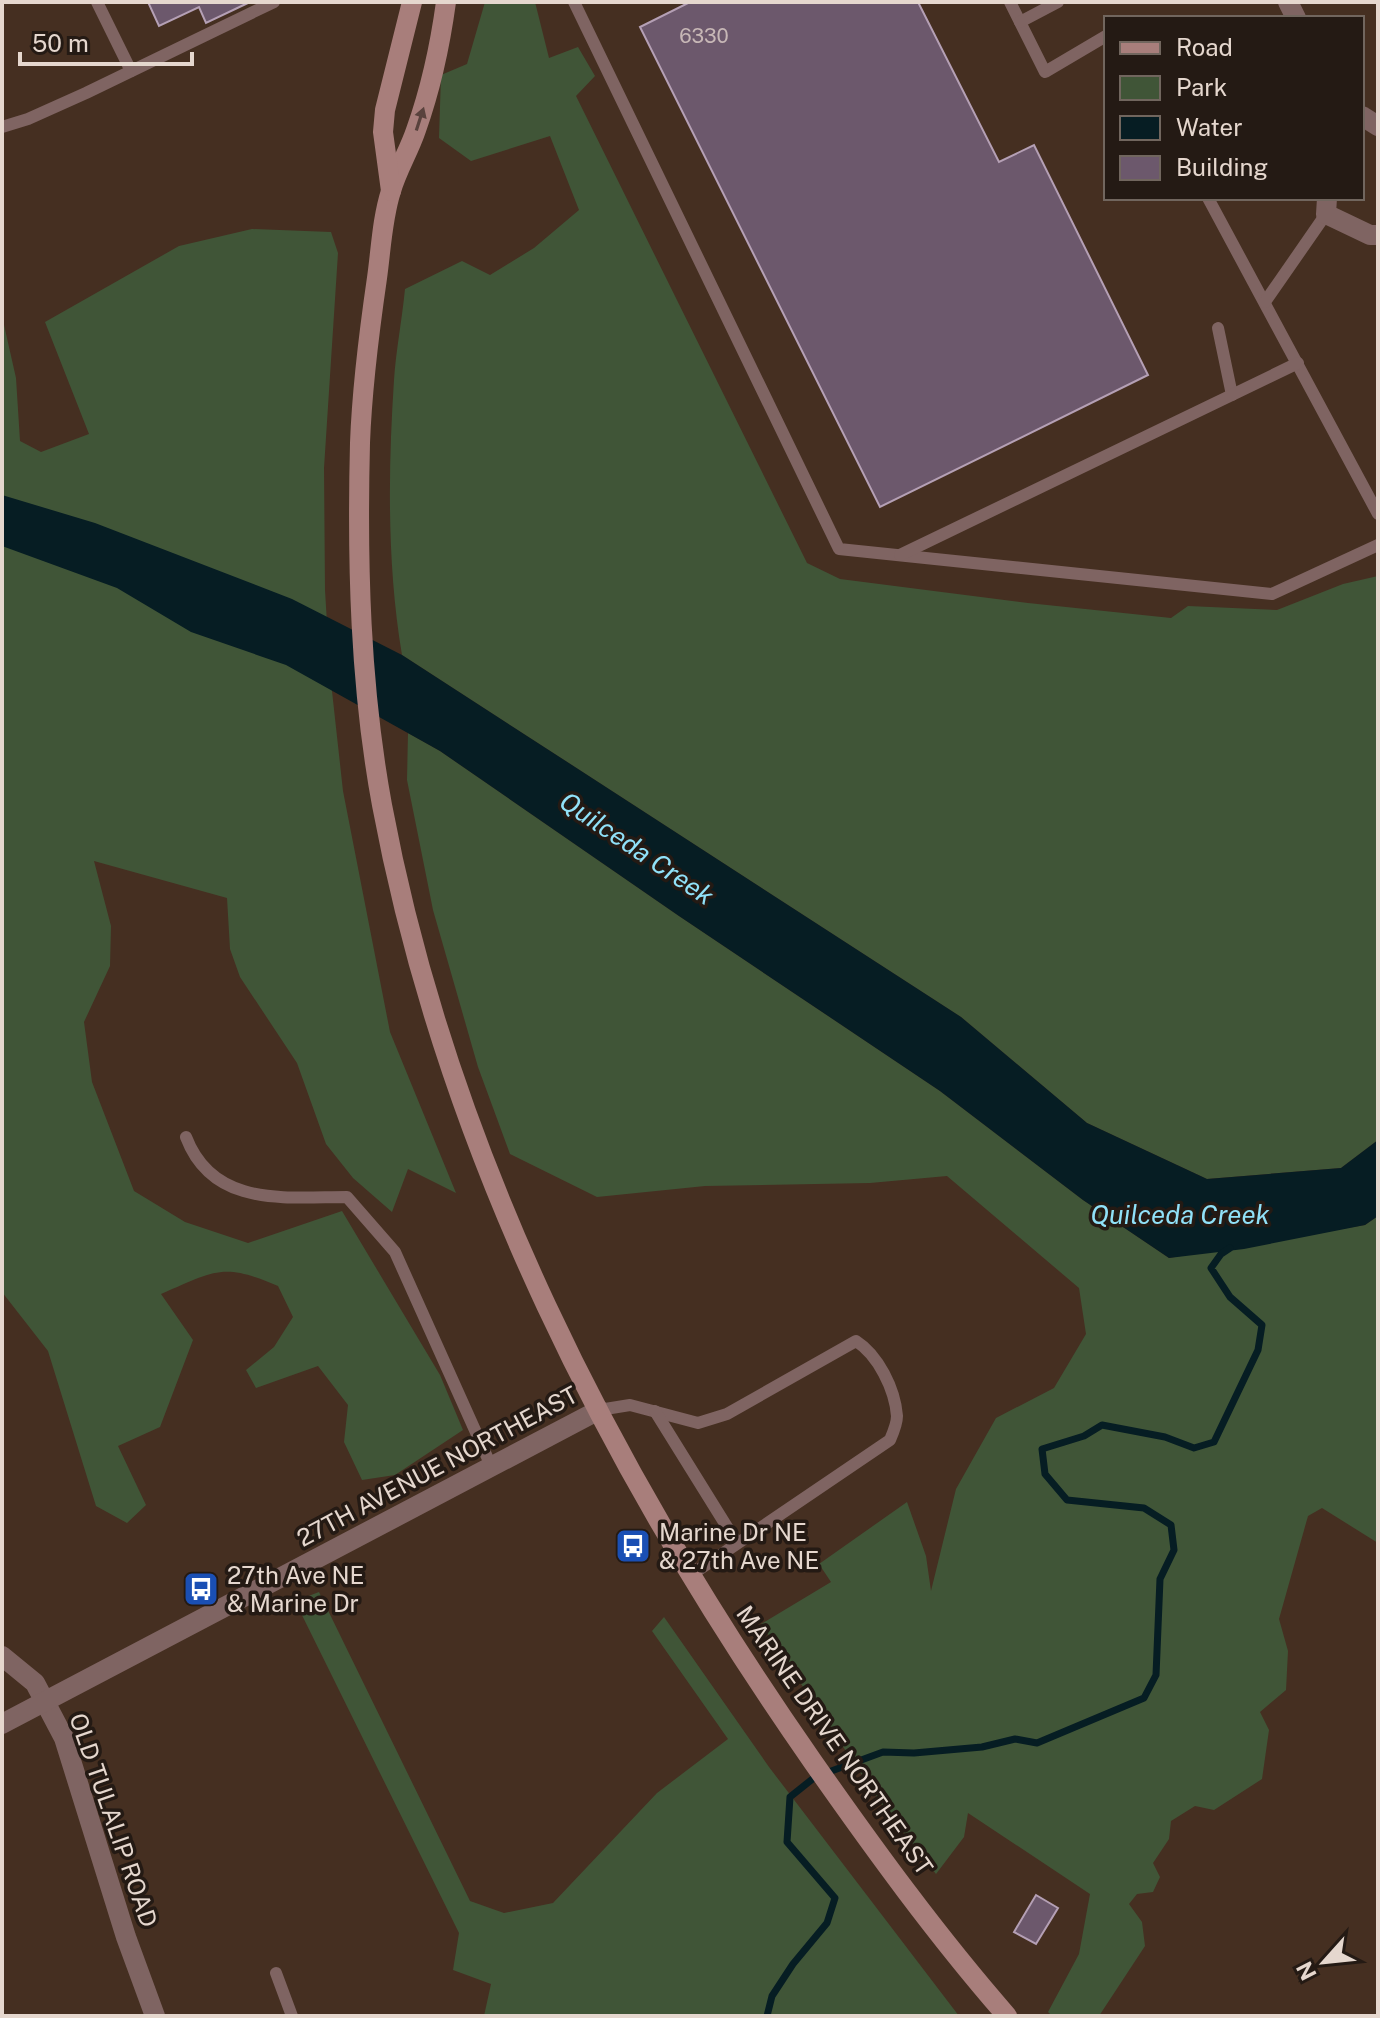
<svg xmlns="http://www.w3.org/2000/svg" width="1380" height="2018" viewBox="0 0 1380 2018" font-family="'Public Sans',sans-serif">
<rect width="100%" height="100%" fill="#452f21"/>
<g fill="#405537">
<path d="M 485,2 L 535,2 L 549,58 L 578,47 L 595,76 L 576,96 L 807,563 L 840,579 L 1028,603 L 1171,618 L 1188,606 L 1277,610 L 1343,584 L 1378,576 L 1378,1140 L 1341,1168 L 1207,1179 L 1087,1123 L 961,1017 L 402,655 C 387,566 388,471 394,380 C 396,350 402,320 405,289 L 462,261 L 490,275 L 534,248 L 579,210 L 550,136 L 471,161 L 439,138 L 441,75 L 467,64 Z"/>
<path d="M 252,229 L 331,232 L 338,253 L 324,468 L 325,590 L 330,673 L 343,791 L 390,1032 L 456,1193 L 408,1169 L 392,1212 L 353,1178 L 326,1144 L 297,1063 L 240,977 L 230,949 L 227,898 L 94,861 L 111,926 L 110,966 L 84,1022 L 92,1082 L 134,1191 L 185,1222 L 248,1243 L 342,1211 L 440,1375 L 463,1430 L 395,1475 L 362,1480 L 344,1442 L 348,1405 L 318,1366 L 256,1388 L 246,1370 L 274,1347 L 293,1317 L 278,1286 C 222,1262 215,1271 161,1294 L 193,1340 L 160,1427 L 118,1446 L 146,1505 L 127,1523 L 96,1506 L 48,1351 L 2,1292 L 2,316 L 16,378 L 20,441 L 41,452 L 89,434 L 45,322 L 179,246 Z"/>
<polygon points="408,733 440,751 679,916 940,1091 1083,1200 1169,1258 1365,1225 1378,1216 1378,1543 1322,1508 1308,1516 1279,1619 1288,1651 1286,1690 1260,1712 1269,1730 1262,1779 1214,1810 1195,1806 1171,1821 1169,1839 1153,1863 1160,1877 1153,1892 1137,1894 1129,1904 1142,1922 1145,1946 1099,2016 1052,2016 1048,2012 1079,1954 1090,1894 968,1813 964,1837 936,1874 882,1805 761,1624 831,1582 819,1564 907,1502 926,1556 931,1591 956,1489 996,1418 1054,1388 1086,1334 1079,1288 947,1176 870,1183 705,1186 597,1197 510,1154 478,1067 433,910 407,780"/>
<polygon points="319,1592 470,1901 504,1913 553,1903 657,1793 728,1739 652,1631 664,1617 769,1767 959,2016 484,2016 491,1984 453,1970 459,1933 295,1601"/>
</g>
<polygon fill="#061d23" points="2,495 95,523 292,599 402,655 961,1017 1087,1123 1207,1179 1341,1168 1378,1140 1378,1216 1365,1225 1244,1249 1169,1258 1083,1200 940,1091 679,916 440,751 286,665 191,632 117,588 2,546"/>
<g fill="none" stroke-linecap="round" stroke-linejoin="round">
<polyline stroke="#061d23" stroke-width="7" points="767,2016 772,1996 793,1964 827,1923 835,1898 787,1842 790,1797 815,1777 883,1752 914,1753 982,1747 1015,1739 1037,1743 1144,1698 1156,1675 1160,1579 1174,1550 1171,1525 1144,1508 1067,1500 1045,1474 1042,1449 1084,1436 1102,1425 1165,1437 1194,1448 1214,1442 1258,1350 1262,1325 1230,1297 1211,1268 1221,1254 1230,1248"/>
</g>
<g fill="#6c586c" stroke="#b5a0b5" stroke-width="2">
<polygon points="148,2 250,2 206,23 199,7 159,26"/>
<polygon points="690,2 918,2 999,162 1034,145 1148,375 880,507 640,27"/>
<polygon points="1036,1895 1058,1908 1036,1944 1014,1932"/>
</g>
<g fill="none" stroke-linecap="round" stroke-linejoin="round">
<g stroke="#7f6462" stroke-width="12">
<polyline points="97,2 131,71"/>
<polyline points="574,2 839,549 1272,594 1378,545"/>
<polyline points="1010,2 1045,72 1106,36"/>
<polyline points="1020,22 1058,2"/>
<polyline points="2,127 28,119 86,93 274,2"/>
<polyline points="1208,198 1378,514"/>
<polyline points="1265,302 1326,214"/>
<polyline points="1218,328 1232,395"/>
<polyline points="900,555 1298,363"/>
<path d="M 186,1137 C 213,1208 286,1197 347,1197 L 395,1252 L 492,1468"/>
<path d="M 599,1410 L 630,1405 L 698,1423 L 727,1414 L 856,1341 C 878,1355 895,1389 897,1416 C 897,1424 893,1433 890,1440 L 691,1575"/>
<polyline points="655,1411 737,1543"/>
<polyline points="276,1973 292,2016"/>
</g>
<g stroke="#7f6462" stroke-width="20">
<polyline points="1288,2 1296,18"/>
<polyline points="1362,116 1378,126"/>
<polyline points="1327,198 1326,214 1370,235 1378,235"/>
<polyline points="2,1656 35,1683 64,1738 126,1937 155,2016"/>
</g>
<polyline stroke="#7f6462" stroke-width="20" points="2,1724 599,1410"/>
<g stroke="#a87e7b" stroke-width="20">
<path d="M 446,2 C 440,46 431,88 416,130 C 409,151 397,170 391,191 C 382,219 381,250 377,278 C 369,333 362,388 360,443 C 357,563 360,686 382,805 C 447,1153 612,1474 813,1762 C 874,1849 937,1936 1007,2016"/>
<polyline points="391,191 383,132 385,110 412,2"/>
</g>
</g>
<defs><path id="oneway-solid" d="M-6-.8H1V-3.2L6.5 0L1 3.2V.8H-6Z" transform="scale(2)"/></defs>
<use fill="#59423d" href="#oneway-solid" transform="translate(420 119) rotate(-72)"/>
<defs>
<symbol id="bus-square" viewBox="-11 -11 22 22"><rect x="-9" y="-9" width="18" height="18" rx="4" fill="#1a4fb4" stroke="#241a14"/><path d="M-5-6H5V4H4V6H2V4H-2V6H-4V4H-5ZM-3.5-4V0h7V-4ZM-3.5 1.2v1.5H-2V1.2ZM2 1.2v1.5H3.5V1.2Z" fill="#fff"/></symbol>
</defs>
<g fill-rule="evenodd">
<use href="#bus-square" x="613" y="1526" width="40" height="40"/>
<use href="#bus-square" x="181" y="1569" width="40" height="40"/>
</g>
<g text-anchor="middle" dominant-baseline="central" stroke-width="7" stroke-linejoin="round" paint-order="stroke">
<g font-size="20" fill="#c7b7b6">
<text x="704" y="36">6330</text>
</g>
<g font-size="24" fill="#e5d7ce" stroke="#241a14">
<text transform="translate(437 1466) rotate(-28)">27TH AVENUE NORTHEAST</text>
<text transform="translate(835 1740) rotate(55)">MARINE DRIVE NORTHEAST</text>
<text transform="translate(114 1820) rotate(71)">OLD TULALIP ROAD</text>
</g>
<g font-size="24" fill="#e5d7ce" stroke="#241a14" text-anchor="start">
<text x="659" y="1532">Marine Dr NE<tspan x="659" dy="28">&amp; 27th Ave NE</tspan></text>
<text x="227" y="1575">27th Ave NE<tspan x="227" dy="28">&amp; Marine Dr</tspan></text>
</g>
<g font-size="26" font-style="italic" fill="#90e1f8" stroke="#241a14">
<text transform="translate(637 848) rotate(34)">Quilceda Creek</text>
<text x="1180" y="1214">Quilceda Creek</text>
</g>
</g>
<rect width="1380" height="2018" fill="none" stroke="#e5d7ce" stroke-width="8"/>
<rect x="1104" y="16" width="260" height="184" fill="#241a14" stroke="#71665e" stroke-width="2"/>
<rect x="1120" y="42" width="40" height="12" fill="#a87e7b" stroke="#71665e" stroke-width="2"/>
<text x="1176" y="56" font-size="24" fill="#e5d7ce">Road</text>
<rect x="1120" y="76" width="40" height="24" fill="#405537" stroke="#71665e" stroke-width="2"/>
<text x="1176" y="96" font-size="24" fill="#e5d7ce">Park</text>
<rect x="1120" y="116" width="40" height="24" fill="#061d23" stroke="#71665e" stroke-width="2"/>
<text x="1176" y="136" font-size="24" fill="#e5d7ce">Water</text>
<rect x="1120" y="156" width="40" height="24" fill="#6c586c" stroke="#71665e" stroke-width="2"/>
<text x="1176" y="176" font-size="24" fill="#e5d7ce">Building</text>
<g transform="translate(1324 1962) rotate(243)" stroke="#241a14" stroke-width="6" paint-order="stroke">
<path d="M0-6L14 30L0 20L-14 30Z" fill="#e5d7ce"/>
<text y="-12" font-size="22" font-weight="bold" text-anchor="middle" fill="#e5d7ce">N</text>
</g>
<path d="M20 52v12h172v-12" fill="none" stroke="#e5d7ce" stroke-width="4"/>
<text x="32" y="52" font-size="24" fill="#e5d7ce" stroke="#241a14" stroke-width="6" paint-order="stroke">50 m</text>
</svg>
